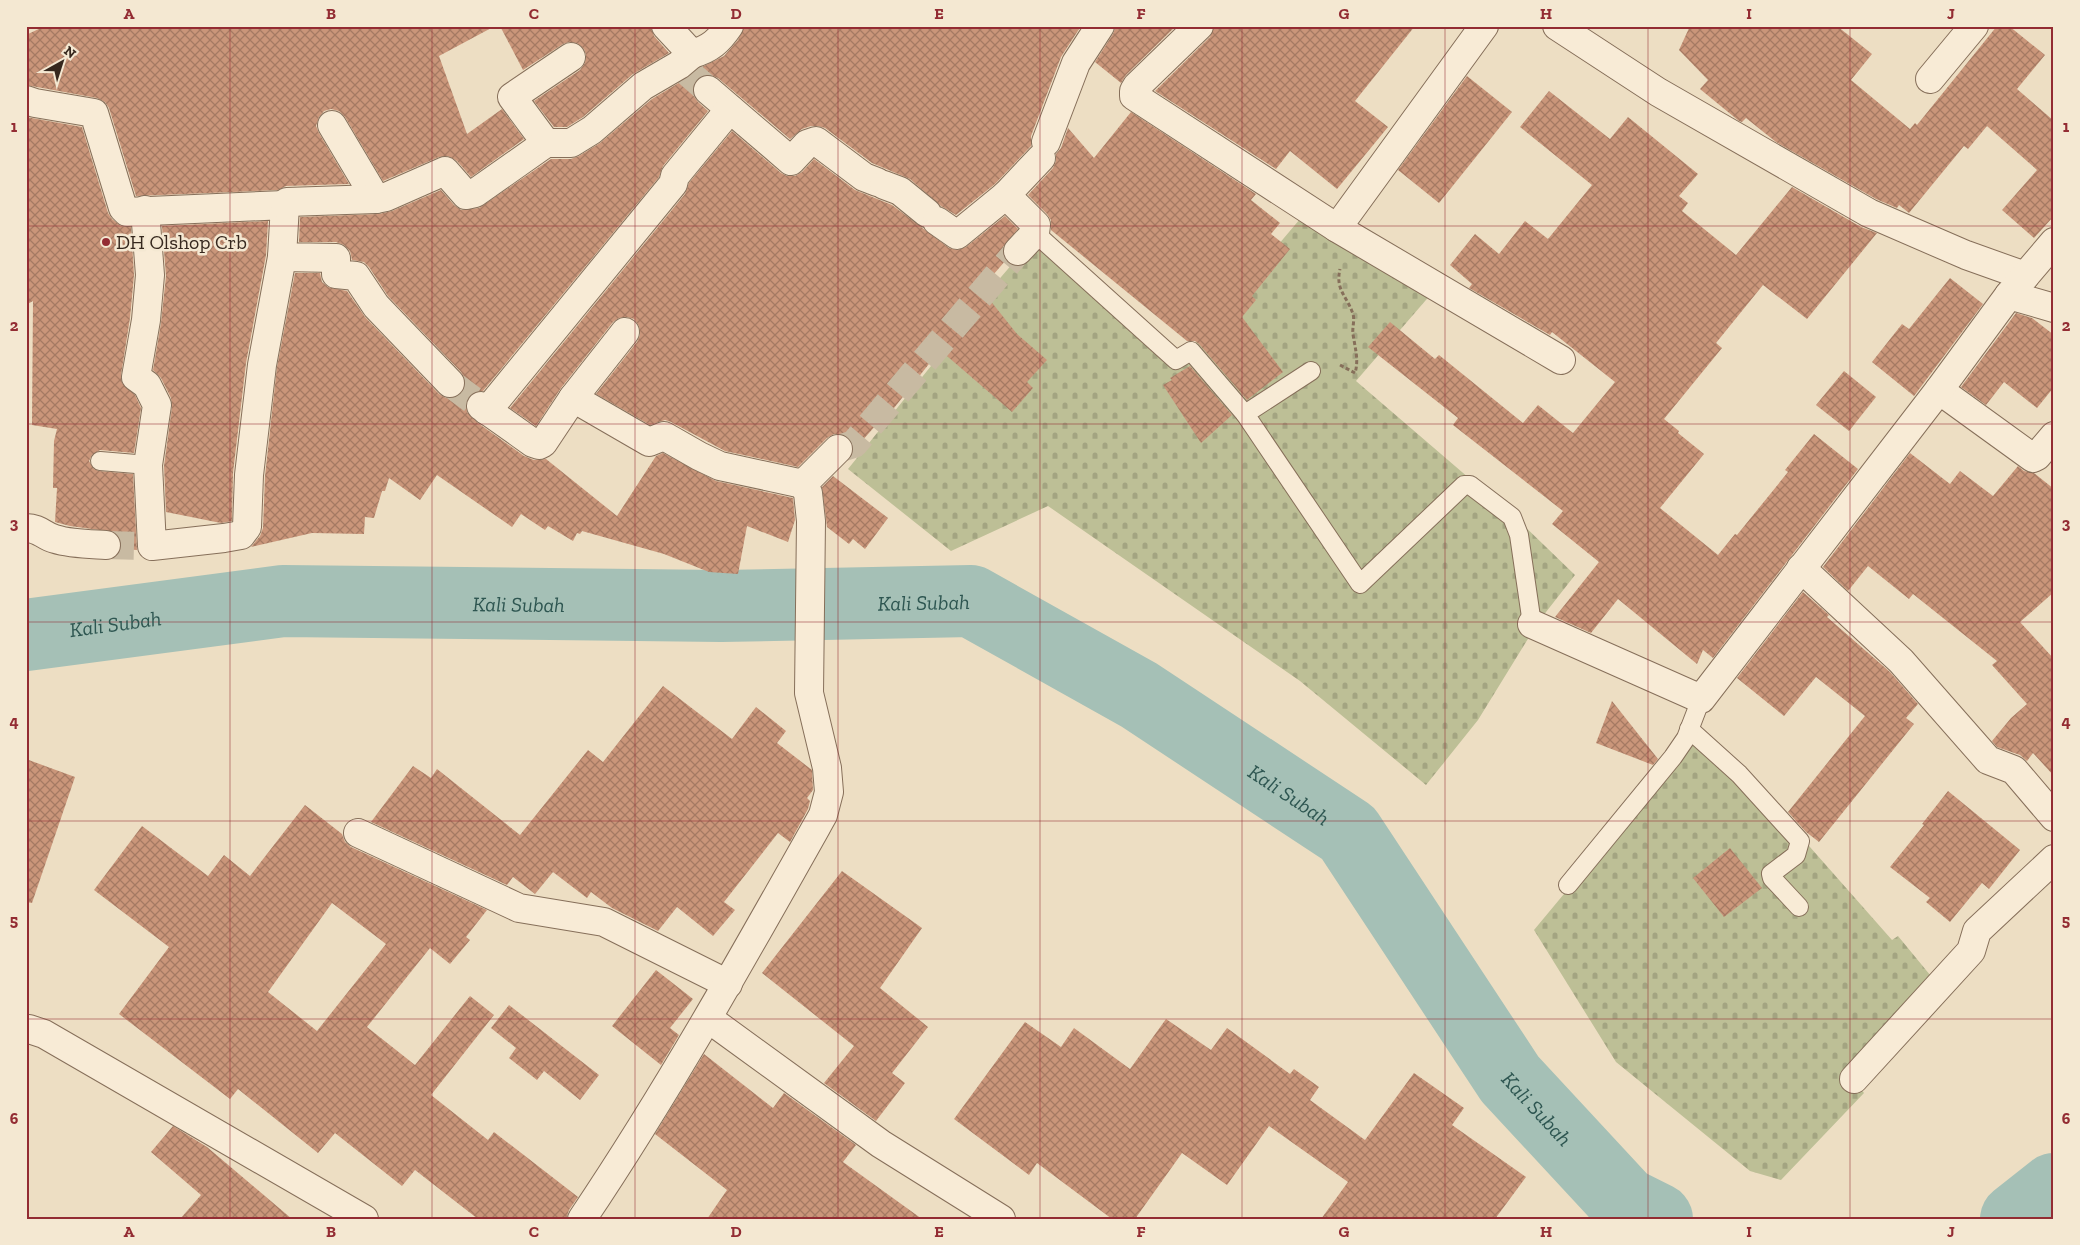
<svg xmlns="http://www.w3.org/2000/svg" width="2080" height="1245" viewBox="0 0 2080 1245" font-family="'Zilla Slab',serif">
<defs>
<pattern id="cemetery-stones" width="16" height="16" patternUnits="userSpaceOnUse" patternTransform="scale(1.25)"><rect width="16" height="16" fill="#bdbf96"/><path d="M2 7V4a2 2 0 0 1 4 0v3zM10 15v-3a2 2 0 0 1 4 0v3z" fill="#a3a481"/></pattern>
<pattern id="building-cross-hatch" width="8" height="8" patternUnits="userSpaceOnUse" patternTransform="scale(1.25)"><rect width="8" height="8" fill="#ca967a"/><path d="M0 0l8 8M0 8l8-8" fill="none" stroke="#a57a63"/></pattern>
</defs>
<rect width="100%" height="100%" fill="#eddec3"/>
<g fill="url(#cemetery-stones)">
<polygon points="1300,219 1432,293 1356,381 1519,521 1575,575 1539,621 1478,720 1426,785 1300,681 1048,506 951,551 848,469 931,366 965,319 1032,241 1175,367"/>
<polygon points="1695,726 1742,770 1892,940 1898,936 1935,981 1851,1077 1864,1093 1781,1180 1750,1171 1616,1062 1534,930 1682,752"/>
</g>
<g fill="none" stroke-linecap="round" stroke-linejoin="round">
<g stroke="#a5c0b6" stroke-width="72">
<path id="s1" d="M 26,635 L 283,601 L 721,606 L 971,601 L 1139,695 L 1348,833 L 1510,1079 L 1625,1203 L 1657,1219"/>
<polyline points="2016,1219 2054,1189"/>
</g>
</g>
<g fill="url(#building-cross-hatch)" fill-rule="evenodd">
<polygon points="45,26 495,26 439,56 467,134 502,109 524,139 471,177 457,161 448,156 439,157 383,181 345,117 339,111 331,109 324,111 319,117 316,126 319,133 349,184 286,186 278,190 136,196 109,108 105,102 97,98 26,85 26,35"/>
<polygon points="500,26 651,26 654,36 669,53 633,74 583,117 567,127 554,127 534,101 580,70 585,63 586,55 584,49 577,43 569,42 563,44 523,70"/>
<polygon points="744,26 1081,26 1061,57 1031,136 1031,146 995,184 956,215 941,206 910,179 872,163 825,128 818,126 811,126 802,129 790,139 718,78 710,75 702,75 696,80 693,87 693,95 698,102 708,111 663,166 659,177 483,391 475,392 468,397 466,404 467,412 478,423 524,456 534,460 546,459 617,516 656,456 663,453 716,481 793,498 795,520 788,542 747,526 738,574 709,572 664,554 582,531 580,534 577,533 573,541 548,526 545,530 521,514 512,527 437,475 420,500 389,478 385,491 382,491 374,518 365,517 364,534 312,533 251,547 260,536 263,528 265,476 277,367 295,273 320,273 322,282 328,287 347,291 365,317 439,394 446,398 454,398 461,394 465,387 465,379 461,372 388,296 369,267 364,262 352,260 350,251 344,245 336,242 299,242 300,217 379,214 392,211 441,190 454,205 461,210 479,208 551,159 571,159 579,156 600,143 652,99 687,78 700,68 724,56 738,40"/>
<polygon points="1116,26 1176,26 1126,75 1121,83 1095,62 1113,34"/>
<polygon points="1214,26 1415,26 1355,101 1388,127 1337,189 1290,151 1276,169 1155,91 1210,37"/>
<polygon points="1690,26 1837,26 1872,54 1851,80 1910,129 1915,123 1917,125 1997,26 2009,26 2045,55 2017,89 2054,121 2054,216 2034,238 2002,210 2037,170 1987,126 1968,149 1964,146 1909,213 1899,205 1897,208 1876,199 1776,142 1746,118 1742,122 1739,121 1700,89 1708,80 1679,50"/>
<polygon points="1467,76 1512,112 1439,203 1398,170"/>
<polygon points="1549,91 1610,139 1628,117 1698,174 1679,196 1688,203 1682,211 1736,255 1792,187 1861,227 1877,233 1807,319 1763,285 1716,343 1722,348 1664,419 1679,431 1678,433 1704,454 1660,508 1718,555 1735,534 1737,535 1788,472 1785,470 1814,434 1858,469 1713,658 1703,650 1697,664 1618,599 1591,633 1555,617 1599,562 1552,524 1563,511 1453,425 1458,418 1368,347 1390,322 1435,359 1439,355 1523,423 1538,405 1573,433 1615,382 1552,332 1550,335 1469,288 1472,284 1450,265 1475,234 1499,254 1525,221 1548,239 1592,185 1520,127"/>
<polygon points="1131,112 1256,194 1251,200 1280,223 1271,234 1290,249 1252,296 1256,300 1242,317 1283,372 1247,400 1199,344 1195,341 1187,341 1051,230 1051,220 1047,214 1028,195 1053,168 1056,161 1056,154 1061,148 1068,128 1094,158"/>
<polygon points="26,117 82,127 108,213 112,219 121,226 131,227 134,275 130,318 121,375 122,383 135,395 141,408 134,453 100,450 92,455 89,461 94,469 99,471 133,474 137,550 121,549 120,538 114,532 70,526 55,522 57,488 53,488 54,441 57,429 32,425 33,301 26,305"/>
<polygon points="732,131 781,173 787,176 795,176 802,172 814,159 855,190 892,205 949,248 958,250 966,247 1005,216 1018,229 1003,247 1003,255 1006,260 981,289 1017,334 1047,360 1027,382 1033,388 1012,412 940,350 879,427 877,424 853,451 853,444 849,438 842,434 834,434 827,438 798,467 725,451 671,422 665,420 650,425 596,394 637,342 640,335 639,326 634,319 627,317 619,318 613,322 561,388 536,426 510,408 685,194 689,183"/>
<polygon points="268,221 266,255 246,363 233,473 232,521 221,523 166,512 164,466 172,407 171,398 161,378 153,370 161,323 166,276 162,226"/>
<polygon points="1950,278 1983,304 1914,396 1872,362 1902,324 1909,329"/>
<polygon points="2016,313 2032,318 2054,335 2054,387 2037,408 2004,382 1986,405 1961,387"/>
<polygon points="1190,366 1232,415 1201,443 1163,385 1172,380 1170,378"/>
<polygon points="1844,371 1876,397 1849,431 1816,405"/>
<polygon points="1910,453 1950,484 1960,471 1993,496 2018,466 2024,471 2034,473 2054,489 2054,592 2020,622 2054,659 2054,776 2033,753 2027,761 2020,755 1997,747 1992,741 2011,718 2027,704 1992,665 1997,661 1913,594 1909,599 1868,566 1848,591 1823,567"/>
<polygon points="833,476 888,518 865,549 853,539 849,544 827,527 822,487"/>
<polygon points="1803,592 1829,615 1827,617 1890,672 1918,704 1906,718 1914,724 1819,842 1806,832 1788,812 1865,716 1816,677 1784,716 1737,678"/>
<polygon points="663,686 732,739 756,707 786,731 777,743 812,770 813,790 807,798 810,801 808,809 790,842 778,833 724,902 735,910 713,936 677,907 658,931 612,908 591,892 587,898 553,872 535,894 513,877 507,885 371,822 413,766 431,778 437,769 520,835 588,750 603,762"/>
<polygon points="1612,701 1658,759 1653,765 1596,743"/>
<polygon points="26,759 75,777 32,903 26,902"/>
<polygon points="1948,791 2020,850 1989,889 1982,883 1950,922 1926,902 1930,898 1890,867 1924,825 1922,824"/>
<path d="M 305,805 L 342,834 L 345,842 L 351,847 L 487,910 L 466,937 L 470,940 L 450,964 L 430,948 L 367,1027 L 415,1065 L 470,996 L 494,1015 L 431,1095 L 488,1140 L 494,1132 L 578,1197 L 569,1210 L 566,1219 L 478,1219 L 415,1170 L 402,1186 L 335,1133 L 318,1153 L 238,1089 L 230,1099 L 119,1014 L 169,947 L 94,890 L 142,826 L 208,876 L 224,855 L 250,876 ZM 332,903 L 386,944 L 317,1031 L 268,992 Z"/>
<polygon points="1730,848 1762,888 1724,917 1693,878"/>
<polygon points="842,871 922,928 880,988 928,1027 892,1073 905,1083 876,1121 824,1083 854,1046 762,973"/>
<polygon points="656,970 693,999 670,1028 679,1035 661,1065 612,1026"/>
<polygon points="509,1005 599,1075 580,1100 544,1071 537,1080 509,1058 516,1048 491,1028"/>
<polygon points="1166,1019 1211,1050 1227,1028 1290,1074 1294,1069 1319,1087 1310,1100 1365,1140 1414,1073 1464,1108 1452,1125 1526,1177 1495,1219 1321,1219 1348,1182 1269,1126 1227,1185 1182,1153 1135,1219 1112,1219 1037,1163 1029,1175 954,1119 1025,1022 1061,1047 1074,1028 1130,1069"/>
<polygon points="704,1054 773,1108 784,1093 856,1145 843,1162 922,1219 707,1219 727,1190 655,1134"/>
<polygon points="173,1126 207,1147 292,1219 180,1219 201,1195 151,1152"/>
</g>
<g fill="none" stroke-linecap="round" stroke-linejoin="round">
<g stroke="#c8baa2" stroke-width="28" stroke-dasharray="28 14" stroke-linecap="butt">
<polyline points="685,70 708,90"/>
<polyline points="450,383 481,406"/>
<polyline points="838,449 854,444 1018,251"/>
<polyline points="106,545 142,546"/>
</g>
<defs>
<g id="lane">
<polyline points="1035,233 1176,360 1191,351 1245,414"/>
<polyline points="1311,371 1245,414 1360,584 1464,485 1470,485 1512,517 1519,535 1532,624"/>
<polyline points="100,461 148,465"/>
<polyline points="1689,729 1739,774 1800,841 1796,855 1771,874 1772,878 1799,907"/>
<polyline points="1568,885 1673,757 1686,738 1701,699"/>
</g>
<g id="street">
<polyline points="1199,26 1137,86 1134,91 1134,96 1337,228 1561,360"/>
<polyline points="1557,26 1658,92 1869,213 1966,255 2025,276"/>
<path d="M 692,54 C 710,49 719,41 729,26"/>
<polyline points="571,57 512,97 546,143 571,143 592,130 643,86 679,65 692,54 666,26"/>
<polyline points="1930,79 1974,26"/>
<polyline points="708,90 791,161 807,144 816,141 864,177 877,182"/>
<polyline points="26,100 35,103 94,113 123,208 127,212 285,205 282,257 336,258 336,274 356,276 376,306 450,383"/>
<polyline points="332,125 376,199"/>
<polyline points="1046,142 1076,63 1100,26"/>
<polyline points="884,185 900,191 927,213"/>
<polyline points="1006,195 1036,225 1035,233 1018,251"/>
<polyline points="285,205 287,202 376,199 386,197 445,171 466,195 475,193 546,143"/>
<polyline points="145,210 150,275 146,320 136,377 147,385 157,405 148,465 152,546 224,538 241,535 247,527 249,475 262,365 282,257"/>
<polyline points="937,221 957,235 1006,195 1041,158"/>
<polyline points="1337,228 1484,26"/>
<polyline points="2009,295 2054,308"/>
<polyline points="1939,390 2033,458 2037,456 2054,436"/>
<polyline points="573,398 625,332"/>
<polyline points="481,406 533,443 539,445 543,443 573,398 649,442 664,436 699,456 720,466 803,484"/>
<polyline points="487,411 673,184 675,176 730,109"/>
<path d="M 26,528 C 40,528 43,536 55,539 C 71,544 89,544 106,545"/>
<polyline points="1801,568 1901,661 1988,760 2014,770 2054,817"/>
<polyline points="1532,624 1701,699 1939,390 2009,295 2054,242"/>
<polyline points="358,833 519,908 604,922 728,984"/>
<polyline points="709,1019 881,1144 1001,1219"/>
<polyline points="26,1030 29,1029 44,1034 364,1219"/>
<polyline points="1854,1079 1971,951 1977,931 2054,859"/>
<path d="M 582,1219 C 670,1088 746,952 823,815 L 829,792 L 827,768 L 809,693 L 811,521 L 808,493 L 803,484 L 838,449"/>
</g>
</defs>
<use href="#lane" stroke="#866f5a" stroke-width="20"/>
<use href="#street" stroke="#866f5a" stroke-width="30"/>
<path stroke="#866f5a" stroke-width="3" stroke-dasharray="4 2.5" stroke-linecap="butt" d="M 1340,365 L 1355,373 C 1359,360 1355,348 1353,334 C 1352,327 1355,321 1353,314 C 1347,296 1335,290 1340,269"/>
<use href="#lane" stroke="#f8ebd6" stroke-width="18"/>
<use href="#street" stroke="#f8ebd6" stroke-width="28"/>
</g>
<path fill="none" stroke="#932c33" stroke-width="1" stroke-opacity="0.55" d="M 230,26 L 230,1219M 432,26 L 432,1219M 635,26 L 635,1219M 838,26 L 838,1219M 1040,26 L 1040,1219M 1242,26 L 1242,1219M 1445,26 L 1445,1219M 1648,26 L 1648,1219M 1850,26 L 1850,1219M 26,226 L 2054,226M 26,424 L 2054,424M 26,622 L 2054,622M 26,821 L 2054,821M 26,1019 L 2054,1019"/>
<circle fill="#932c33" stroke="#f4e8d2" stroke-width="2" cx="106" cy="242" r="5"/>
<g text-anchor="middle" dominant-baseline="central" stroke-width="5" stroke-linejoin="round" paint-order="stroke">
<g font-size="20" fill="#36281e" stroke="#f4e8d2" text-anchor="start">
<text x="116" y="242">DH Olshop Crb</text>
</g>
<g font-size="21" font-style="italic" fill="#2e5651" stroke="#f4e8d2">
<text stroke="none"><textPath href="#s1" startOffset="495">Kali Subah</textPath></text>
<text stroke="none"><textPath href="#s1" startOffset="900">Kali Subah</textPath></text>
<text stroke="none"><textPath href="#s1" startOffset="90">Kali Subah</textPath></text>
<text stroke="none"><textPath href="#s1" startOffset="1320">Kali Subah</textPath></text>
<text stroke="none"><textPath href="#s1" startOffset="1725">Kali Subah</textPath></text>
</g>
</g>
<rect width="2080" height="1245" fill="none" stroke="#f4e8d2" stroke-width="55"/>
<g transform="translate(62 62) rotate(39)" stroke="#f4e8d2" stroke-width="4" paint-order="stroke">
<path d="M0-4L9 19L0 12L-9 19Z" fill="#36281e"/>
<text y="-8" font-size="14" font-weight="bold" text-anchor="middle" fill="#36281e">N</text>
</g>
<rect x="28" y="28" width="2024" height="1190" fill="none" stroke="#932c33" stroke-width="2"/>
<g font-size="16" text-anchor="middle" font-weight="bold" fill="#932c33">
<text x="129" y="19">A</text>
<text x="331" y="19">B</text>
<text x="534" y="19">C</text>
<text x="736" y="19">D</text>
<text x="939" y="19">E</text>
<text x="1141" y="19">F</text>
<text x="1344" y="19">G</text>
<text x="1546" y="19">H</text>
<text x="1749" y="19">I</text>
<text x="1951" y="19">J</text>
<text x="14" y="132">1</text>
<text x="2066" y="132">1</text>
<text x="14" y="331">2</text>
<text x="2066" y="331">2</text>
<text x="14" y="529">3</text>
<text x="2066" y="529">3</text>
<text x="14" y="727">4</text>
<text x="2066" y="727">4</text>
<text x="14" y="926">5</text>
<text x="2066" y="926">5</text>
<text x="14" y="1124">6</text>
<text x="2066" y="1124">6</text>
<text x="129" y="1237">A</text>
<text x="331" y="1237">B</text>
<text x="534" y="1237">C</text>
<text x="736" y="1237">D</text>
<text x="939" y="1237">E</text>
<text x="1141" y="1237">F</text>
<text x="1344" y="1237">G</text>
<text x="1546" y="1237">H</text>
<text x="1749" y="1237">I</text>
<text x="1951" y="1237">J</text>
</g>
</svg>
